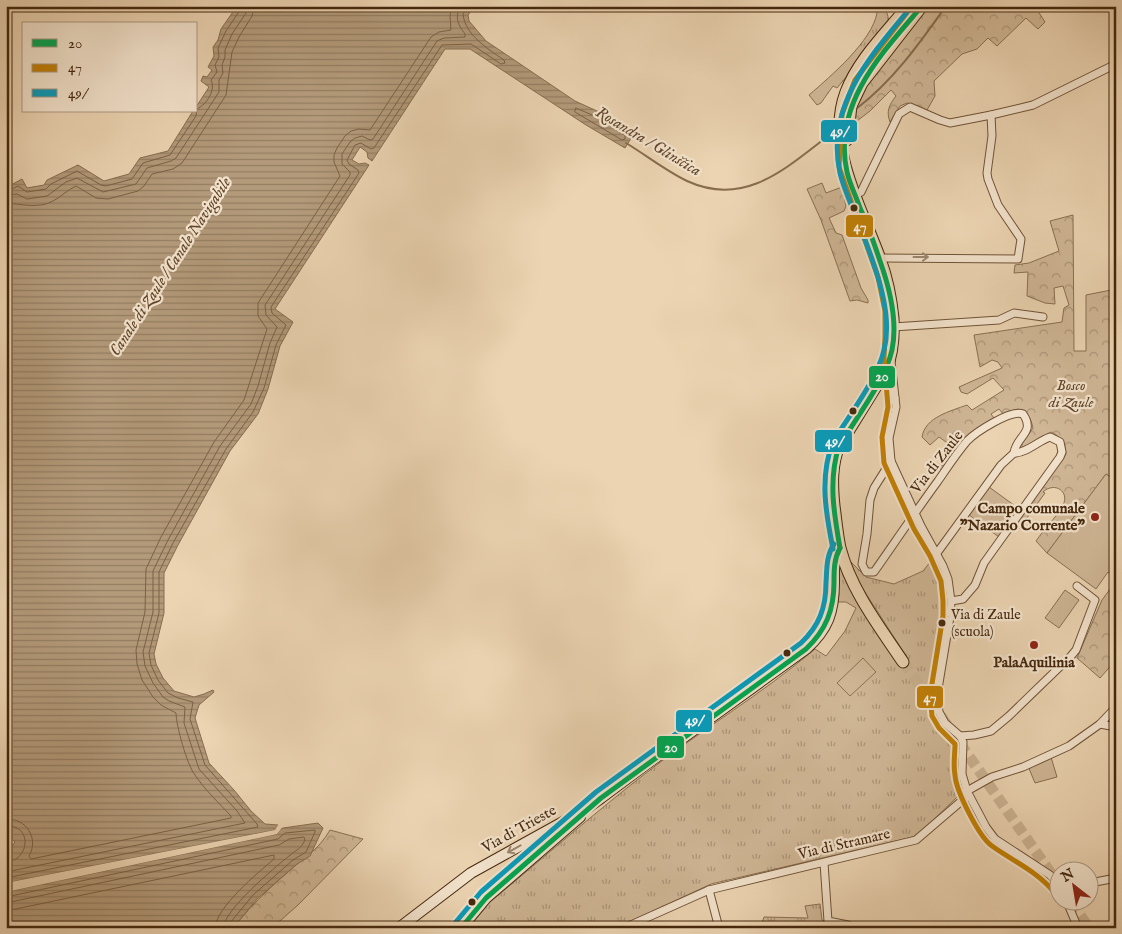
<svg xmlns="http://www.w3.org/2000/svg" width="1122" height="934" viewBox="0 0 1122 934" font-family="'IM FELL English',serif">
<defs>
<pattern id="grass-tufts" width="24" height="20" patternUnits="userSpaceOnUse" patternTransform="scale(1.25)"><rect width="24" height="20" fill="#d0b796"/><path d="M3 7l-1-3M5 7V3M7 7l1-3M15 17l-1-3M17 17v-4M19 17l1-3" fill="none" stroke="#ab9579"/></pattern>
<pattern id="forest-crowns" width="20" height="18" patternUnits="userSpaceOnUse" patternTransform="scale(1.25)"><rect width="20" height="18" fill="#d0b796"/><path d="M2 6a3 3 0 1 1 6 0M12 15a3 3 0 1 1 6 0" fill="none" stroke="#ab9579"/></pattern>
<pattern id="water-rules" width="6" height="5" patternUnits="userSpaceOnUse" patternTransform="scale(1.25)"><rect width="6" height="5" fill="#b39a7a"/><path d="M0 2.5h6" fill="none" stroke="#937e62"/></pattern>
</defs>
<rect width="100%" height="100%" fill="#ecd4b2"/>
<filter id="stains"><feTurbulence type="fractalNoise" baseFrequency=".004" numOctaves="4"/><feColorMatrix values="0 0 0 0 .2 0 0 0 0 .09 0 0 0 0 .02 0 0 0 .5 -.17"/></filter>
<radialGradient id="worn" r=".72"><stop offset=".6" stop-color="#630" stop-opacity="0"/><stop offset="1" stop-color="#630" stop-opacity=".3"/></radialGradient>
<g fill="url(#grass-tufts)" stroke="#8a7052">
<path d="M 877,6 L 883,6 C 888,13 890,20 887,28 L 837,88 L 833,86 L 821,103 L 817,105 L 809,95 C 831,76 872,41 877,13 L 875,9 Z"/>
<path d="M 935,556 L 947,589 L 946,620 L 932,685 L 932,707 L 937,722 L 954,742 L 957,753 L 956,778 L 959,795 L 917,836 L 711,884 L 616,928 L 473,928 L 472,924 L 490,902 C 542,859 593,814 646,773 C 701,730 762,694 815,649 L 826,656 L 845,631 L 856,608 L 846,602 L 838,602 L 836,575 L 840,562 L 899,665 L 908,659 L 861,586 L 848,559 L 866,577 L 894,584 L 923,571 Z"/>
<polygon points="820,904 822,920 841,928 752,928 751,925 762,923 764,917 808,918 805,906"/>
</g>
<g fill="url(#forest-crowns)" stroke="#8a7052">
<path d="M 927,6 L 1043,6 L 1038,11 L 1045,22 L 1038,29 L 1026,18 L 997,46 L 988,38 L 977,49 L 962,54 L 934,81 L 935,96 L 927,110 L 907,103 L 900,106 L 890,122 C 886,111 889,105 896,96 L 891,90 L 870,111 L 853,124 L 856,104 L 867,83 Z"/>
<polygon points="822,183 826,193 842,187 846,206 844,211 829,218 836,233 842,235 861,288 868,300 868,303 857,300 850,301 821,220 807,189"/>
<path d="M 1073,215 L 1074,351 L 1086,351 L 1086,295 L 1116,289 L 1116,481 L 1106,474 L 1047,553 L 1036,541 C 1044,529 1056,518 1063,505 C 1070,492 1055,481 1043,492 L 1045,493 L 1019,529 L 1015,526 L 1066,454 C 1065,443 1062,437 1051,432 L 1023,448 L 1019,448 L 1033,428 C 1031,418 1027,412 1018,409 L 1003,414 L 999,409 L 991,414 L 994,418 L 966,439 L 958,437 L 953,443 L 958,447 L 942,470 L 937,467 L 953,447 L 939,437 L 930,445 L 922,437 C 925,417 951,411 967,405 L 972,410 L 1004,390 L 993,378 L 967,394 L 961,392 L 959,387 L 1002,368 L 998,362 L 992,360 L 980,367 L 974,335 L 1062,322 L 1064,308 L 1069,305 L 1063,286 L 1054,288 L 1055,304 L 1045,303 L 1027,296 L 1028,272 L 1014,273 L 1015,265 L 1029,263 L 1059,251 L 1050,221 Z"/>
<polygon points="1116,581 1116,660 1100,678 1077,658 1102,600"/>
<path d="M 330,830 L 363,839 L 298,905 L 272,928 L 233,928 C 250,907 266,891 287,873 C 304,857 317,852 330,830 Z"/>
</g>
<g fill="#d0b796" stroke="#8a7052">
<polygon points="1106,474 1116,481 1116,569 1111,574 1108,572 1096,589 1047,553"/>
<polygon points="989,487 1018,508 999,537 969,515"/>
<polygon points="1065,590 1079,600 1059,628 1045,618"/>
<polygon points="863,658 876,672 850,696 837,683"/>
<polygon points="1051,757 1057,777 1035,783 1028,766"/>
</g>
<g fill="url(#water-rules)" stroke="#876c4e">
<polygon points="237,6 475,6 468,15 469,21 486,41 575,101 619,121 627,132 633,135 625,148 586,125 470,49 445,49 372,161 368,158 367,152 360,147 352,160 359,164 365,163 369,165 275,309 293,322 280,346 268,389 258,414 230,451 178,545 164,573 164,613 154,654 156,664 163,678 174,691 194,697 204,694 213,690 214,692 199,705 195,718 209,763 234,790 251,811 265,824 278,825 275,830 6,883 6,854 15,842 9,837 6,840 6,184 11,185 22,179 27,188 44,185 47,180 78,165 104,181 129,174 140,158 168,151 193,111 196,111 196,107 209,87 201,81 203,76 207,77 212,70 208,67 214,56 213,47 218,40 221,29"/>
<polygon points="318,823 323,828 310,856 297,864 257,899 233,928 6,928 6,892 277,834 281,829 283,828"/>
</g>
<polygon fill="#ecd4b2" points="278,825 281,829 277,834 6,892 6,890 273,833 6,886 6,883 275,830"/>
<g fill="none" stroke-linecap="round" stroke-linejoin="round">
<g stroke="#7c6144" stroke-width="1">
<polygon points="576,108 615,125 625,136 625,139 622,140 575,112"/>
<path d="M 6,189 L 12,189 L 18,186 L 27,192 L 46,189 L 51,184 L 77,171 L 101,185 L 106,186 L 132,179 L 143,163 L 170,155 L 196,116 L 197,109 C 207,104 216,90 211,80 L 217,72 L 215,65 L 219,57 L 218,48 L 226,31 L 240,10 L 240,6"/>
<polyline points="6,195 17,194 27,199 47,196 66,182 77,178 103,192 136,184 147,168 171,161 176,158 219,92 219,80 223,73 222,65 225,57 225,50 232,34 246,13 247,6"/>
<path d="M 6,203 C 21,204 39,209 53,201 C 61,197 67,190 76,186 L 96,198 L 108,199 L 138,191 L 144,186 L 152,174 L 173,169 L 182,163 L 226,95 L 232,52 L 239,37 L 252,16 L 254,6"/>
<path d="M 6,819 C 27,818 39,839 29,856 L 31,859 L 231,818 L 231,816 C 219,803 205,790 195,775 C 187,765 176,725 176,713 L 161,705 L 153,697 L 142,680 L 137,664 L 136,650 L 145,612 L 146,569 L 161,537 L 214,442 L 244,400 L 267,329 L 258,316 L 258,303 L 340,176 L 334,162 L 334,155 L 337,148 L 345,136 L 351,131 L 359,129 L 370,130 L 431,37 L 439,32 L 451,30 L 450,16 L 452,6"/>
<path d="M 6,826 C 33,824 30,861 6,862"/>
<path d="M 6,872 L 245,823 L 237,811 L 199,769 L 184,723 L 185,707 L 169,701 L 163,697 L 153,683 L 145,666 L 143,652 L 153,612 L 153,571 L 168,540 L 220,446 L 251,404 L 258,386 L 270,343 L 277,327 L 266,315 L 265,305 L 350,175 L 350,172 L 342,164 L 342,154 L 350,142 L 355,138 L 362,136 L 370,140 L 373,139 L 437,41 L 444,38 L 465,37 L 465,34 C 458,25 454,16 461,6"/>
<path d="M 6,878 L 258,827 L 257,824 L 205,765 L 190,719 L 193,702 L 178,698 L 168,693 L 158,680 L 151,665 L 149,653 L 159,613 L 159,572 L 173,543 L 226,449 L 253,412 L 264,388 L 276,345 L 286,325 L 272,313 L 271,307 L 359,173 L 358,170 L 349,164 L 347,160 L 355,145 L 361,143 L 371,149 L 374,148 L 442,45 L 471,44 L 501,64 L 505,63 L 504,60 C 488,49 465,35 463,14 L 469,6"/>
<polyline points="6,897 278,839 285,833 315,830 315,832 306,852 293,860 253,895 230,923 229,928"/>
<path d="M 6,903 L 279,845 L 289,839 L 304,837 L 305,840 C 301,849 296,850 289,856 C 274,868 224,910 223,928"/>
<path d="M 6,911 L 274,855 L 274,859 C 258,873 216,907 215,928"/>
</g>
<g stroke="#876c4e" stroke-width="2">
<path d="M 856,109 C 893,81 919,44 946,6"/>
<path d="M 626,143 C 646,155 666,171 687,181 C 748,209 790,164 836,130"/>
</g>
<g stroke="#cbb291" stroke-width="11" stroke-dasharray="11 5.5" stroke-linecap="butt">
<polyline points="903,662 1057,882"/>
<polyline points="1071,902 1089,928"/>
</g>
<defs>
<g id="street">
<polyline points="855,195 861,192 899,114 910,107 940,120 950,123 991,115 1033,105 1116,64"/>
<polyline points="880,258 1018,259 1021,239 998,205 988,179 987,173 992,136 991,115"/>
<polyline points="893,327 999,320 1014,313 1043,317"/>
<polyline points="891,361 896,407 889,438 891,461 921,526 943,566 948,579 951,601 950,617 937,695 939,712 945,723 960,736 963,742 962,774 967,791 986,827 995,839 1050,875 1060,887"/>
<polyline points="880,381 884,384 895,398"/>
<path d="M 891,461 L 874,488 L 870,500 L 867,534 L 862,564 L 866,572 L 874,572 C 895,542 916,511 938,481 C 947,468 956,454 967,441 C 976,432 1011,409 1023,414 C 1036,433 1016,436 1014,453"/>
<path d="M 937,553 L 1001,465 L 1014,453 C 1027,453 1038,441 1050,437 L 1060,442 L 1062,452 L 1060,457 L 994,549 L 984,563 L 975,585 L 963,599 L 951,601"/>
<polyline points="1100,724 1116,727"/>
<polyline points="960,736 974,735 991,731 1009,716 1071,656 1076,650 1095,600 1077,586"/>
<polyline points="967,791 992,777 1023,767 1069,746 1100,724 1116,707"/>
<polyline points="824,863 828,921 848,925 848,928"/>
<polyline points="1090,883 1116,878"/>
<polyline points="709,890 719,928"/>
<polyline points="1067,902 1078,928"/>
<polyline points="624,928 709,890 916,840 965,798 967,791"/>
<polyline points="747,928 748,928"/>
</g>
<g id="secondary">
<path d="M 399,928 L 471,873 L 581,812 L 601,798 L 645,765 L 806,649 C 828,629 834,612 834,582 C 834,570 833,558 840,548"/>
<polyline points="461,928 486,898 580,817"/>
</g>
<g id="primary">
<polyline points="847,140 851,106 862,83 922,6"/>
<path d="M 903,662 C 879,626 851,590 840,548 C 837,534 836,520 834,506 C 832,486 831,465 839,446 L 886,370 C 893,353 894,336 893,318 C 891,298 887,278 880,259 C 862,208 825,148 846,92 C 858,60 886,33 908,6"/>
</g>
</defs>
<use href="#street" stroke="#6f5336" stroke-width="9"/>
<use href="#secondary" stroke="#45280d" stroke-width="12"/>
<use href="#primary" stroke="#45280d" stroke-width="13"/>
<use href="#street" stroke="#f3e3cd" stroke-width="7"/>
<use href="#secondary" stroke="#f3e3cd" stroke-width="10"/>
<use href="#primary" stroke="#ecd4b2" stroke-width="11"/>
<defs>
<g id="bus-1">
<path d="M 840,548 C 834,514 828,480 839,446 C 855,420 886,379 892,350 C 898,321 890,289 880,261 C 874,243 868,225 860,208 C 856,196 850,185 847,172 C 832,104 882,53 922,6"/>
<path d="M 461,928 L 486,898 L 601,798 L 806,649 C 826,630 834,610 834,582 C 834,570 834,559 840,548"/>
</g>
<path id="bus-2" d="M 912,6 L 855,80 L 842,114 L 839,167 L 878,277 L 885,311 L 885,336 L 884,358 L 888,407 L 882,437 L 884,463 L 914,529 L 930,556 L 941,581 L 943,601 L 943,616 L 930,696 L 932,716 L 939,728 L 955,744 C 955,754 953,765 955,775 C 956,791 979,837 992,846 C 1013,861 1038,872 1054,892"/>
<g id="bus-3">
<path d="M 833,549 C 826,514 819,477 833,442 C 848,417 878,378 884,350 C 891,323 883,291 874,265 C 868,247 861,229 854,212 C 849,199 843,186 840,173 C 825,105 872,54 912,6"/>
<path d="M 455,923 L 481,892 L 596,792 L 801,643 C 819,626 826,608 826,583 C 827,569 826,556 834,544"/>
</g>
</defs>
<use href="#bus-1" stroke="#f3e3cd" stroke-width="9"/>
<use href="#bus-2" stroke="#f3e3cd" stroke-width="9"/>
<use href="#bus-3" stroke="#f3e3cd" stroke-width="9"/>
<use href="#bus-1" stroke="#00a651" stroke-width="5"/>
<use href="#bus-2" stroke="#c28004" stroke-width="5"/>
<use href="#bus-3" stroke="#079cbb" stroke-width="5"/>
</g>
<defs><path id="oneway-shaft" d="M-6 0H5M1.5-3L5.5 0L1.5 3" fill="none" stroke-width="1.6" stroke-linecap="round" stroke-linejoin="round" transform="scale(1.25)"/></defs>
<g stroke="#9c866d">
<use href="#oneway-shaft" transform="translate(921 257)"/>
<use href="#oneway-shaft" transform="translate(514 849) rotate(151)"/>
</g>
<g fill="#45280d" stroke="#f3e3cd" stroke-width="2">
<circle cx="854" cy="208" r="4.5"/>
<circle cx="853" cy="411" r="4.5"/>
<circle cx="942" cy="623" r="4.5"/>
<circle cx="787" cy="653" r="4.5"/>
<circle cx="472" cy="902" r="4.5"/>
</g>
<g fill="#8f2418" stroke="#f3e3cd" stroke-width="2">
<circle cx="1095" cy="517" r="5"/>
<circle cx="1034" cy="645" r="5"/>
</g>
<g text-anchor="middle" dominant-baseline="central" stroke-width="4.5" stroke-linejoin="round" paint-order="stroke">
<g font-size="14" fill="#45280d" stroke="#f3e3cd" text-anchor="start">
<text x="951" y="615">Via di Zaule<tspan x="951" dy="17">(scuola)</tspan></text>
</g>
<g font-size="15" font-style="italic" fill="#614528" stroke="#f3e3cd">
<text x="1071" y="385">Bosco<tspan x="1071" dy="17">di Zaule</tspan></text>
</g>
<g font-size="15" fill="#45280d" stroke="#f3e3cd">
<text transform="translate(937 462) rotate(-52)">Via di Zaule</text>
<text transform="translate(519 829) rotate(-29)">Via di Trieste</text>
<text transform="translate(844 844) rotate(-13)">Via di Stramare</text>
</g>
<g font-size="15" font-weight="bold" fill="#45280d" stroke="#f3e3cd" text-anchor="end">
<text x="1085" y="508">Campo comunale<tspan x="1085" dy="17">"Nazario Corrente"</tspan></text>
<text x="1034" y="662" text-anchor="middle">PalaAquilinia</text>
</g>
<g font-size="16" font-style="italic" fill="#604428" stroke="#f3e3cd">
<text transform="translate(648 142) rotate(31)">Rosandra / Glinščica</text>
<text transform="translate(171 267) rotate(-57)">Canale di Zaule / Canale Navigabile</text>
</g>
</g>
<g stroke="#f3e3cd" stroke-width="2">
<rect x="820" y="119" width="38" height="24" rx="5" fill="#079cbb"/>
<rect x="845" y="214" width="29" height="24" rx="5" fill="#c28004"/>
<rect x="868" y="365" width="28" height="24" rx="5" fill="#00a651"/>
<rect x="814" y="429" width="39" height="24" rx="5" fill="#079cbb"/>
<rect x="916" y="685" width="28" height="24" rx="5" fill="#c28004"/>
<rect x="675" y="709" width="38" height="24" rx="5" fill="#079cbb"/>
<rect x="656" y="735" width="29" height="24" rx="5" fill="#00a651"/>
</g>
<g font-size="14" text-anchor="middle" font-weight="bold" fill="#fff">
<text x="839" y="136">49/</text>
<text x="860" y="231">47</text>
<text x="882" y="381">20</text>
<text x="834" y="446">49/</text>
<text x="930" y="702">47</text>
<text x="694" y="725">49/</text>
<text x="671" y="752">20</text>
</g>
<rect width="1122" height="934" fill="none" stroke="#ecd4b2" stroke-width="25"/>
<rect x="8" y="8" width="1107" height="919" fill="none" stroke="#45280d" stroke-width="2.5"/>
<rect x="12" y="12" width="1097" height="909" fill="none" stroke="#45280d"/>
<rect x="22" y="22" width="175" height="90" fill="#f3e3cd" stroke="#ad9880"/>
<rect x="32" y="39" width="25" height="8" fill="#00a651" stroke="#ad9880"/>
<text x="68" y="48" font-size="15" fill="#45280d">20</text>
<rect x="32" y="64" width="25" height="8" fill="#c28004" stroke="#ad9880"/>
<text x="68" y="72" font-size="15" fill="#45280d">47</text>
<rect x="32" y="89" width="25" height="8" fill="#079cbb" stroke="#ad9880"/>
<text x="68" y="98" font-size="15" fill="#45280d">49/</text>
<g transform="translate(1074 886) rotate(329)"><circle r="24" fill="#f3e3cd" stroke="#ad9880"/>
<path d="M0-4L9 19L0 12L-9 19Z" fill="#8f2418"/>
<text y="-8" font-size="14" font-weight="bold" text-anchor="middle" fill="#45280d">N</text>
</g>
<rect width="100%" height="100%" filter="url(#stains)"/>
<rect width="100%" height="100%" fill="url(#worn)"/>
</svg>
